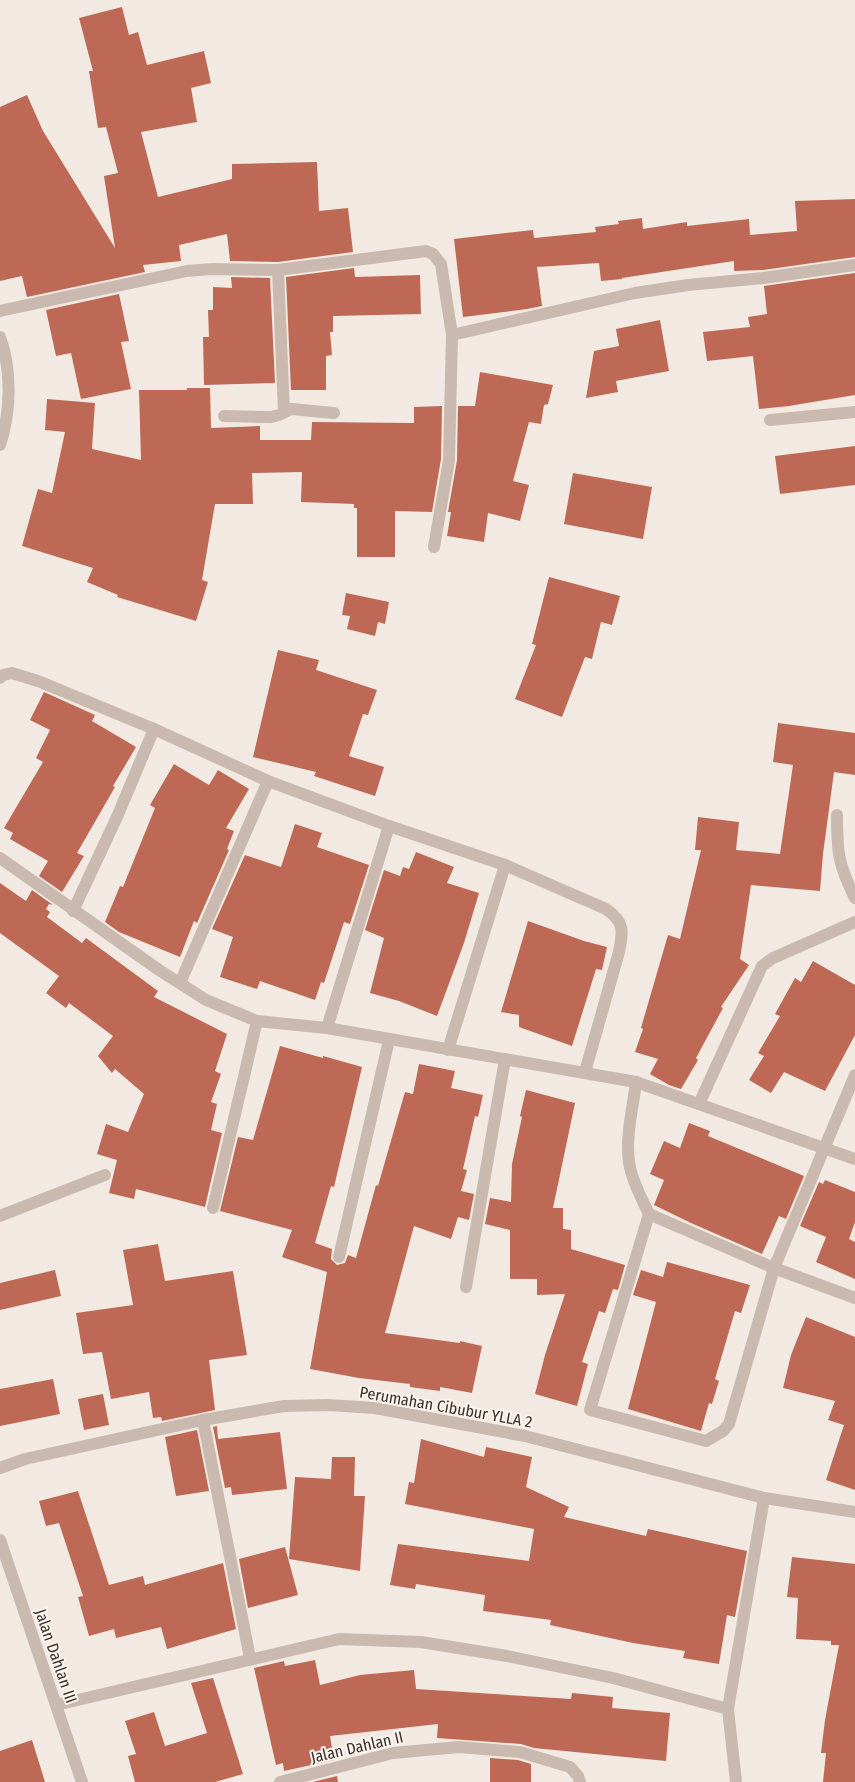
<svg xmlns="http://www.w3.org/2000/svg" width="855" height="1782" viewBox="0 0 855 1782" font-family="'Fira Sans Condensed',sans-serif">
<rect width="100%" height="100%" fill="#f2eae2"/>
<g fill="#bd6955">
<polygon points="122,7 129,35 138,32 147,65 204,51 211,83 191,88 197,122 141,132 158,197 232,179 232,164 317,162 319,211 348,208 353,252 278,262 230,261 227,234 179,245 181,261 143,265 145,272 27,297 22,276 0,281 0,107 27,95 43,131 115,248 104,176 118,173 106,127 98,128 89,71 93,71 79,18"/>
<polygon points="855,199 855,257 763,270 734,271 734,261 622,278 622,279 601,281 599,263 537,267 542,306 527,309 463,317 454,239 533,230 534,238 596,232 595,227 619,224 618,221 642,218 643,229 687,222 687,226 749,219 750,235 797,231 795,201"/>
<polygon points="354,268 355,277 420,275 421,314 333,316 333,332 330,332 332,355 326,356 326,390 291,390 286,277"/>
<polygon points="855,273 855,395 789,406 759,409 753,356 707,361 703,332 750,327 748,317 767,314 764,286"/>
<polygon points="231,277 270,278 275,383 204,385 203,337 209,337 208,310 213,310 213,287 232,288"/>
<polygon points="119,294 129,341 121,342 131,389 81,399 71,353 56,356 46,310"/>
<polygon points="660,320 669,371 616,381 618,392 586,398 594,351 619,346 616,329"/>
<polygon points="480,372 553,385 548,404 544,405 541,424 529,422 513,481 529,485 520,521 488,513 484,542 447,536 451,512 448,512 457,460 458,406 475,406"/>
<polygon points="187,388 210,388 211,428 260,426 260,440 311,440 312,422 414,423 414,407 442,406 441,459 432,512 395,511 395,557 357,557 357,508 354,508 354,504 301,502 302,472 252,473 253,504 215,504 202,580 208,582 196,621 117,597 118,595 87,582 93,568 22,546 38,489 52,493 65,432 45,430 47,399 95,403 92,449 141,460 139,390 187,390"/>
<polygon points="855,446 855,485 780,494 775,456"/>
<polygon points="573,473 652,487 643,539 564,524"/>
<polygon points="549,577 620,596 612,625 601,622 592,659 585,657 562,717 515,699 536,645 532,644"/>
<polygon points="346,593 389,602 385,624 378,622 375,636 347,629 350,616 342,615"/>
<polygon points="278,650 319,660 316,670 377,690 368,715 363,714 349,756 384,767 375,796 314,776 316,772 253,757"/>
<polygon points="44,692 95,715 92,721 136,747 113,786 115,787 77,853 84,856 62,892 39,876 48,861 10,839 13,833 4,828 43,762 36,758 50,730 30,720"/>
<polygon points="778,723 855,733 855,775 834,772 823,854 820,891 751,885 740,959 749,965 721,1007 723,1008 696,1058 698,1060 681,1089 669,1085 650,1074 658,1059 635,1052 643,1029 641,1028 668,935 680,939 701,850 695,850 698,817 739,822 736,850 780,854 793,765 773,762"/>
<polygon points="174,764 209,785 218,770 249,789 226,828 234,831 227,849 229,850 197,923 194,921 180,957 119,932 105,922 120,886 123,887 155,808 150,805"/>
<polygon points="295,824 322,833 317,847 369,865 350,924 344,922 324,983 321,982 315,1000 260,981 257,989 220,977 233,937 212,929 245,855 281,867"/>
<polygon points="416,852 454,867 447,883 479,893 464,943 437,1016 399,1001 370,993 384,938 365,930 384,870 400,876 403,867 409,869"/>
<polygon points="0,883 26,901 32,890 53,905 49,904 46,909 50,912 47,917 82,943 86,938 158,991 154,997 227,1034 215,1071 221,1074 211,1102 217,1104 211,1130 222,1133 205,1207 136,1189 134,1199 109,1193 117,1160 97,1154 106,1124 128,1132 144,1094 115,1069 112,1073 98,1056 113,1036 69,1003 66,1008 46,993 59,976 0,933"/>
<polygon points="528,921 584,941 607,947 602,970 596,969 572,1046 519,1027 519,1015 501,1012"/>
<polygon points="813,961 855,985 855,1035 825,1091 784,1072 771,1093 749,1080 764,1056 758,1053 780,1016 775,1014 795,978 801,982"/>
<polygon points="280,1046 323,1058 323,1056 362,1067 334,1187 331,1186 315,1243 332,1249 331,1259 337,1265 345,1263 348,1255 356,1258 376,1185 378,1186 405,1092 413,1094 419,1064 455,1071 451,1088 483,1095 478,1117 475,1116 463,1169 467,1170 461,1191 474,1194 469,1220 458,1217 451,1239 414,1226 385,1333 460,1343 460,1341 482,1346 472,1393 440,1387 440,1391 410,1387 410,1384 359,1378 310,1369 327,1272 282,1257 292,1230 220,1211 238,1137 253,1140"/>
<polygon points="526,1090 575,1103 553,1208 563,1208 563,1229 571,1230 571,1249 625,1265 618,1290 613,1289 605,1313 599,1311 582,1362 588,1364 577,1406 535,1394 545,1355 565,1294 537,1295 537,1279 510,1279 510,1230 485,1224 490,1198 511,1202 512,1164 522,1117 520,1116"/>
<polygon points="689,1123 710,1131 708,1136 804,1176 786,1219 779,1216 762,1254 691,1223 654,1205 664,1180 650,1174 664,1141 680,1148"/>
<polygon points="825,1180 855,1192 855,1222 849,1239 855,1242 855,1279 816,1262 826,1237 800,1226 819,1182 823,1184"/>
<polygon points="158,1244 165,1281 233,1271 247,1355 209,1360 215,1410 162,1421 161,1417 153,1418 149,1392 111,1399 102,1352 83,1354 76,1313 133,1305 123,1250"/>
<polygon points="667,1262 750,1285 741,1313 735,1311 715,1379 719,1381 712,1404 709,1403 701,1431 628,1409 656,1302 633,1295 641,1270 663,1277"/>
<polygon points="55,1270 61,1296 0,1310 0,1283"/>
<polygon points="806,1317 855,1337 855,1490 826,1480 844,1425 828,1420 835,1401 783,1388 791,1355"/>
<polygon points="53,1379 60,1414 0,1426 0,1389"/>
<polygon points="103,1394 109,1425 84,1430 78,1399"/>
<polygon points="217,1426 218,1439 280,1432 287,1489 232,1495 231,1487 225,1488 213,1427"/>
<polygon points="197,1430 209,1491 176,1496 165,1437"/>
<polygon points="421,1439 484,1457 486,1447 532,1457 526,1487 569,1507 564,1517 646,1536 648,1529 747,1551 735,1617 727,1615 719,1664 683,1658 685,1651 633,1643 550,1625 551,1620 483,1611 485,1595 416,1584 415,1589 390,1585 398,1544 529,1561 534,1529 405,1504 409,1482 414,1483"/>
<polygon points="332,1457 355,1457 354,1496 365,1496 360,1571 289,1559 295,1477 331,1479"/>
<polygon points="78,1491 109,1585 143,1576 145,1585 223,1563 236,1629 167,1649 161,1627 116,1638 114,1629 89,1636 78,1597 83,1596 59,1523 46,1526 39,1501"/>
<polygon points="285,1547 298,1595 248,1608 239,1559"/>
<polygon points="792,1557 855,1564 855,1782 823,1782 826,1753 821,1753 825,1720 839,1645 831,1645 831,1641 796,1639 798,1598 787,1597"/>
<polygon points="315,1660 320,1685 360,1675 414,1670 416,1689 571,1699 572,1693 613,1697 612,1708 670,1713 666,1761 534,1748 521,1744 437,1738 438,1724 330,1736 334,1760 284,1771 283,1763 276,1765 254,1668 284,1661 285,1666"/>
<polygon points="213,1678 243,1774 215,1782 135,1782 128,1756 136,1754 125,1721 154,1712 165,1746 207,1733 191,1683"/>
<polygon points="32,1740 45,1782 0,1782 0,1751"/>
<polygon points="490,1758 518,1760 531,1764 531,1782 490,1782"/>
<polygon points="337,1776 338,1782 313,1782"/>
</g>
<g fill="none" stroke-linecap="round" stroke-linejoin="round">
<g stroke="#cab9ae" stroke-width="12">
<polyline points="278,270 284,412"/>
<polyline points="0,311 187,271 212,269 278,270 426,251 433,254 441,264 452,335"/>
<path d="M 0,337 C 12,370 11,412 0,445"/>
<polyline points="224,416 271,417 279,415 291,409 334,413"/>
<polyline points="770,420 855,412"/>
<polyline points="434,547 449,460 452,335 635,293 688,285 763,278 855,265"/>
<path d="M 0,678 L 3,675 L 12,673 L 38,681 L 154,729 L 268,781 L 389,826 L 505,865 L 606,909 C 625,922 623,931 619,952 L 585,1072"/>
<path d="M 837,815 C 837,852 838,864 855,898"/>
<polyline points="0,858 159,970 206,1000 257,1021 327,1028 636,1082 855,1159"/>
<polyline points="73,911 117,817 154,729"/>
<polyline points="180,983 268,781"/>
<polyline points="327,1028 389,826"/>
<polyline points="448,1050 505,865"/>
<path d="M 636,1082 C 633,1108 624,1142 630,1167 C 633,1183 642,1199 649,1214 L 590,1410 L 706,1441 L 723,1431 L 729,1424 L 774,1268 L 855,1075"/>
<polyline points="699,1104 762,966 773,958 855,922"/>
<polyline points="213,1208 257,1021"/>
<polyline points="649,1214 774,1268 855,1298"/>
<polyline points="0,1216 105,1175"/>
<polyline points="339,1257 389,1040"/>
<polyline points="466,1287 505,1059"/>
<polyline points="203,1420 250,1658"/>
<polyline points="0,1468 25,1459 203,1420 284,1406 328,1405 375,1408 525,1436 764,1498 855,1512"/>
<polyline points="0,1540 82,1782"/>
<polyline points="56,1705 339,1639 421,1642 507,1656 613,1678 728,1709"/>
<polyline points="280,1782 393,1753 459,1747 520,1752 570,1767 578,1776 580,1782"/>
<polyline points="736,1782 728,1709 764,1498"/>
</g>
</g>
<g text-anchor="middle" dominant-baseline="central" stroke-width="4" stroke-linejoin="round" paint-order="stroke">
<g font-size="16" fill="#392f2c" stroke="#faf4ee">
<text transform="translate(446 1407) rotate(10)">Perumahan Cibubur YLLA 2</text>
<text transform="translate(56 1656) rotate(71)">Jalan Dahlan III</text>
<text transform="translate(357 1747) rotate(-13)">Jalan Dahlan II</text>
</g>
</g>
</svg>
